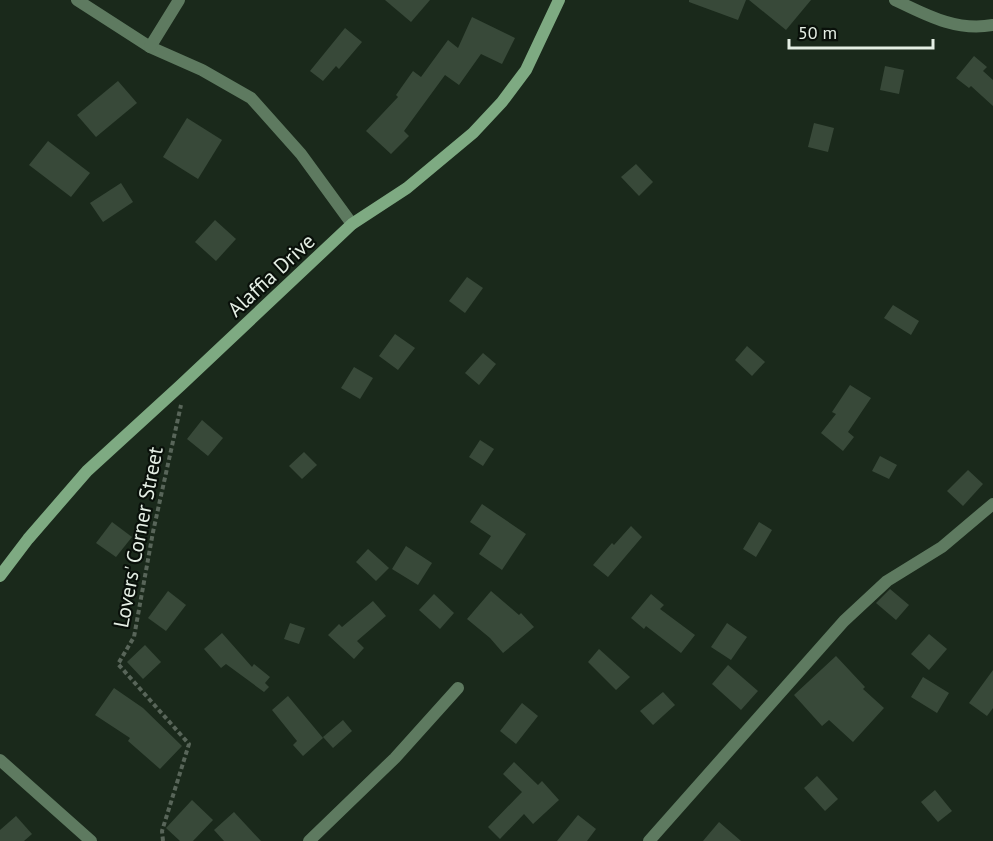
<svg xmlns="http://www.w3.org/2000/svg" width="993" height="841" viewBox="0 0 993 841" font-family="'PT Sans',sans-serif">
<rect width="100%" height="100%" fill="#1a291b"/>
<g fill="#384939">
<polygon points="385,0 430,0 411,22"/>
<polygon points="689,0 746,0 738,20 689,2"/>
<polygon points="749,0 811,0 786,30"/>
<polygon points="472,17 515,38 502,64 481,54 459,85 445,75 404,131 409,136 391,154 366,131 398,97 396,95 413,71 421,77 448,40 458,48"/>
<polygon points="345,28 362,42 339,69 336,66 323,81 310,71"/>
<polygon points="974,56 987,67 983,71 993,80 993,106 971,86 969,88 956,78"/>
<polygon points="885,66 904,70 899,94 880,90"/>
<polygon points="118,81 137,103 96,137 77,115"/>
<polygon points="187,118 222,140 198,179 163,157"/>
<polygon points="814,123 834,128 828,152 808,147"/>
<polygon points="48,141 90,173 71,197 29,165"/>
<polygon points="636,164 653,182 639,196 621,177"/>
<polygon points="121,183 133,202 103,222 90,203"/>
<polygon points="215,220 236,239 216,261 195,242"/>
<polygon points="467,277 483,288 465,313 449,301"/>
<polygon points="893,305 919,321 911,335 884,318"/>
<polygon points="395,334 415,348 398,370 379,356"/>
<polygon points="747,346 765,362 752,376 735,360"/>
<polygon points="483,353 496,364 479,385 465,373"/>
<polygon points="354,367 373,378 360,399 341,388"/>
<polygon points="850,385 871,398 848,432 854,437 843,451 821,433 836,414 832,412"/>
<polygon points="202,420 223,438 208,456 187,439"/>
<polygon points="480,440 494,449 483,466 469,457"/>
<polygon points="304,452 317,465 302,479 289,466"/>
<polygon points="880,456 897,465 889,479 872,471"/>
<polygon points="968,470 983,484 963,506 947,491"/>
<polygon points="482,504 526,534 502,570 479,554 491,536 470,522"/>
<polygon points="112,522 132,537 116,557 96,543"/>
<polygon points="759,522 772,530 756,557 743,549"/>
<polygon points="631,526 642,537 608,577 593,565 612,543 614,545"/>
<polygon points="406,546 432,563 418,585 392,569"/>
<polygon points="368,549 389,568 376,581 356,562"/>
<polygon points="890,589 909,605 896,620 876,603"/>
<polygon points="168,591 186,605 166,631 148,618"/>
<polygon points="491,591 519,615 521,613 534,627 503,653 490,638 467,619"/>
<polygon points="434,594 454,613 440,629 419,610"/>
<polygon points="651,594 664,605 660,609 695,635 681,653 646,626 644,629 631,618"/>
<polygon points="373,601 386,616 357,641 364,648 354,659 328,635 339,624 342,627"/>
<polygon points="290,623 305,628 299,644 284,639"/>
<polygon points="727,623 747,637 731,660 711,647"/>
<polygon points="222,633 252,667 254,664 270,677 265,683 269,687 264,692 226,664 221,668 204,649"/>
<polygon points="929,634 947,649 929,670 911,654"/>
<polygon points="145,645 161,662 143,679 127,662"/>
<polygon points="599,649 630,677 616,690 588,662"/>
<polygon points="836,656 865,687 863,689 884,708 853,742 829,720 822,726 794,695"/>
<polygon points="728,665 758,691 741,710 712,684"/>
<polygon points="993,670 993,708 987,716 969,703"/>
<polygon points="923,677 949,693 937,713 911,697"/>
<polygon points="114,688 143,708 182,746 160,769 128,741 130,738 95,715"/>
<polygon points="663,692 675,705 653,725 640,711"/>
<polygon points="288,696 323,738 303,756 293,745 297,741 272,710"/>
<polygon points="522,703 538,716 516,744 500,731"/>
<polygon points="343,720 352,731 333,748 323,737"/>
<polygon points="514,762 538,785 542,781 559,800 533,824 524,814 500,839 488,827 522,792 503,774"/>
<polygon points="817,776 838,799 825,811 804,788"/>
<polygon points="935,790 952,811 938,822 921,802"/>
<polygon points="192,800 213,820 193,841 180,841 166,828"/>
<polygon points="234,812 261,841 224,841 214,830"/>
<polygon points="578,815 596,829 587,841 557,841"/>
<polygon points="16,816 32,834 24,841 0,841 0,830"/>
<polygon points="719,822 741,841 703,841"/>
</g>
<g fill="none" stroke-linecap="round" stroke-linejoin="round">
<polyline stroke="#586559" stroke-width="4" stroke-dasharray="4.5 3" stroke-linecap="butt" points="163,841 162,831 189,744 118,664 134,637 153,532 181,405"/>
<g stroke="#5e7a60" stroke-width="12">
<polyline points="77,0 150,47 202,70 251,98 301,154 352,224"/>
<path d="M 895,0 C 926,15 957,32 993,25"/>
<polyline points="150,47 179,0"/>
<polyline points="0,760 91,841"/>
<polyline points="309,841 395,758 458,688"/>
<polyline points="649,841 844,621 887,581 942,547 993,504"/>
</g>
<polyline stroke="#7eaa82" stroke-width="12" points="0,576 28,539 87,471 180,386 352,224 407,188 473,133 502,102 526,70 559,0"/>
</g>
<g text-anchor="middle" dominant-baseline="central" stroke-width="4.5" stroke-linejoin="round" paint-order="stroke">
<g font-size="21" fill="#e4eee4" stroke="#09100a">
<text transform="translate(271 275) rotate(-43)">Alaffia Drive</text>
<text transform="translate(138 537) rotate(-79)">Lovers' Corner Street</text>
</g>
</g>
<path d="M789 39v9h144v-9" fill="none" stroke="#e4eee4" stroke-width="3"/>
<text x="798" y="39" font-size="18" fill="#e4eee4" stroke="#09100a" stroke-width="4.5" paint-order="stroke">50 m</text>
</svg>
